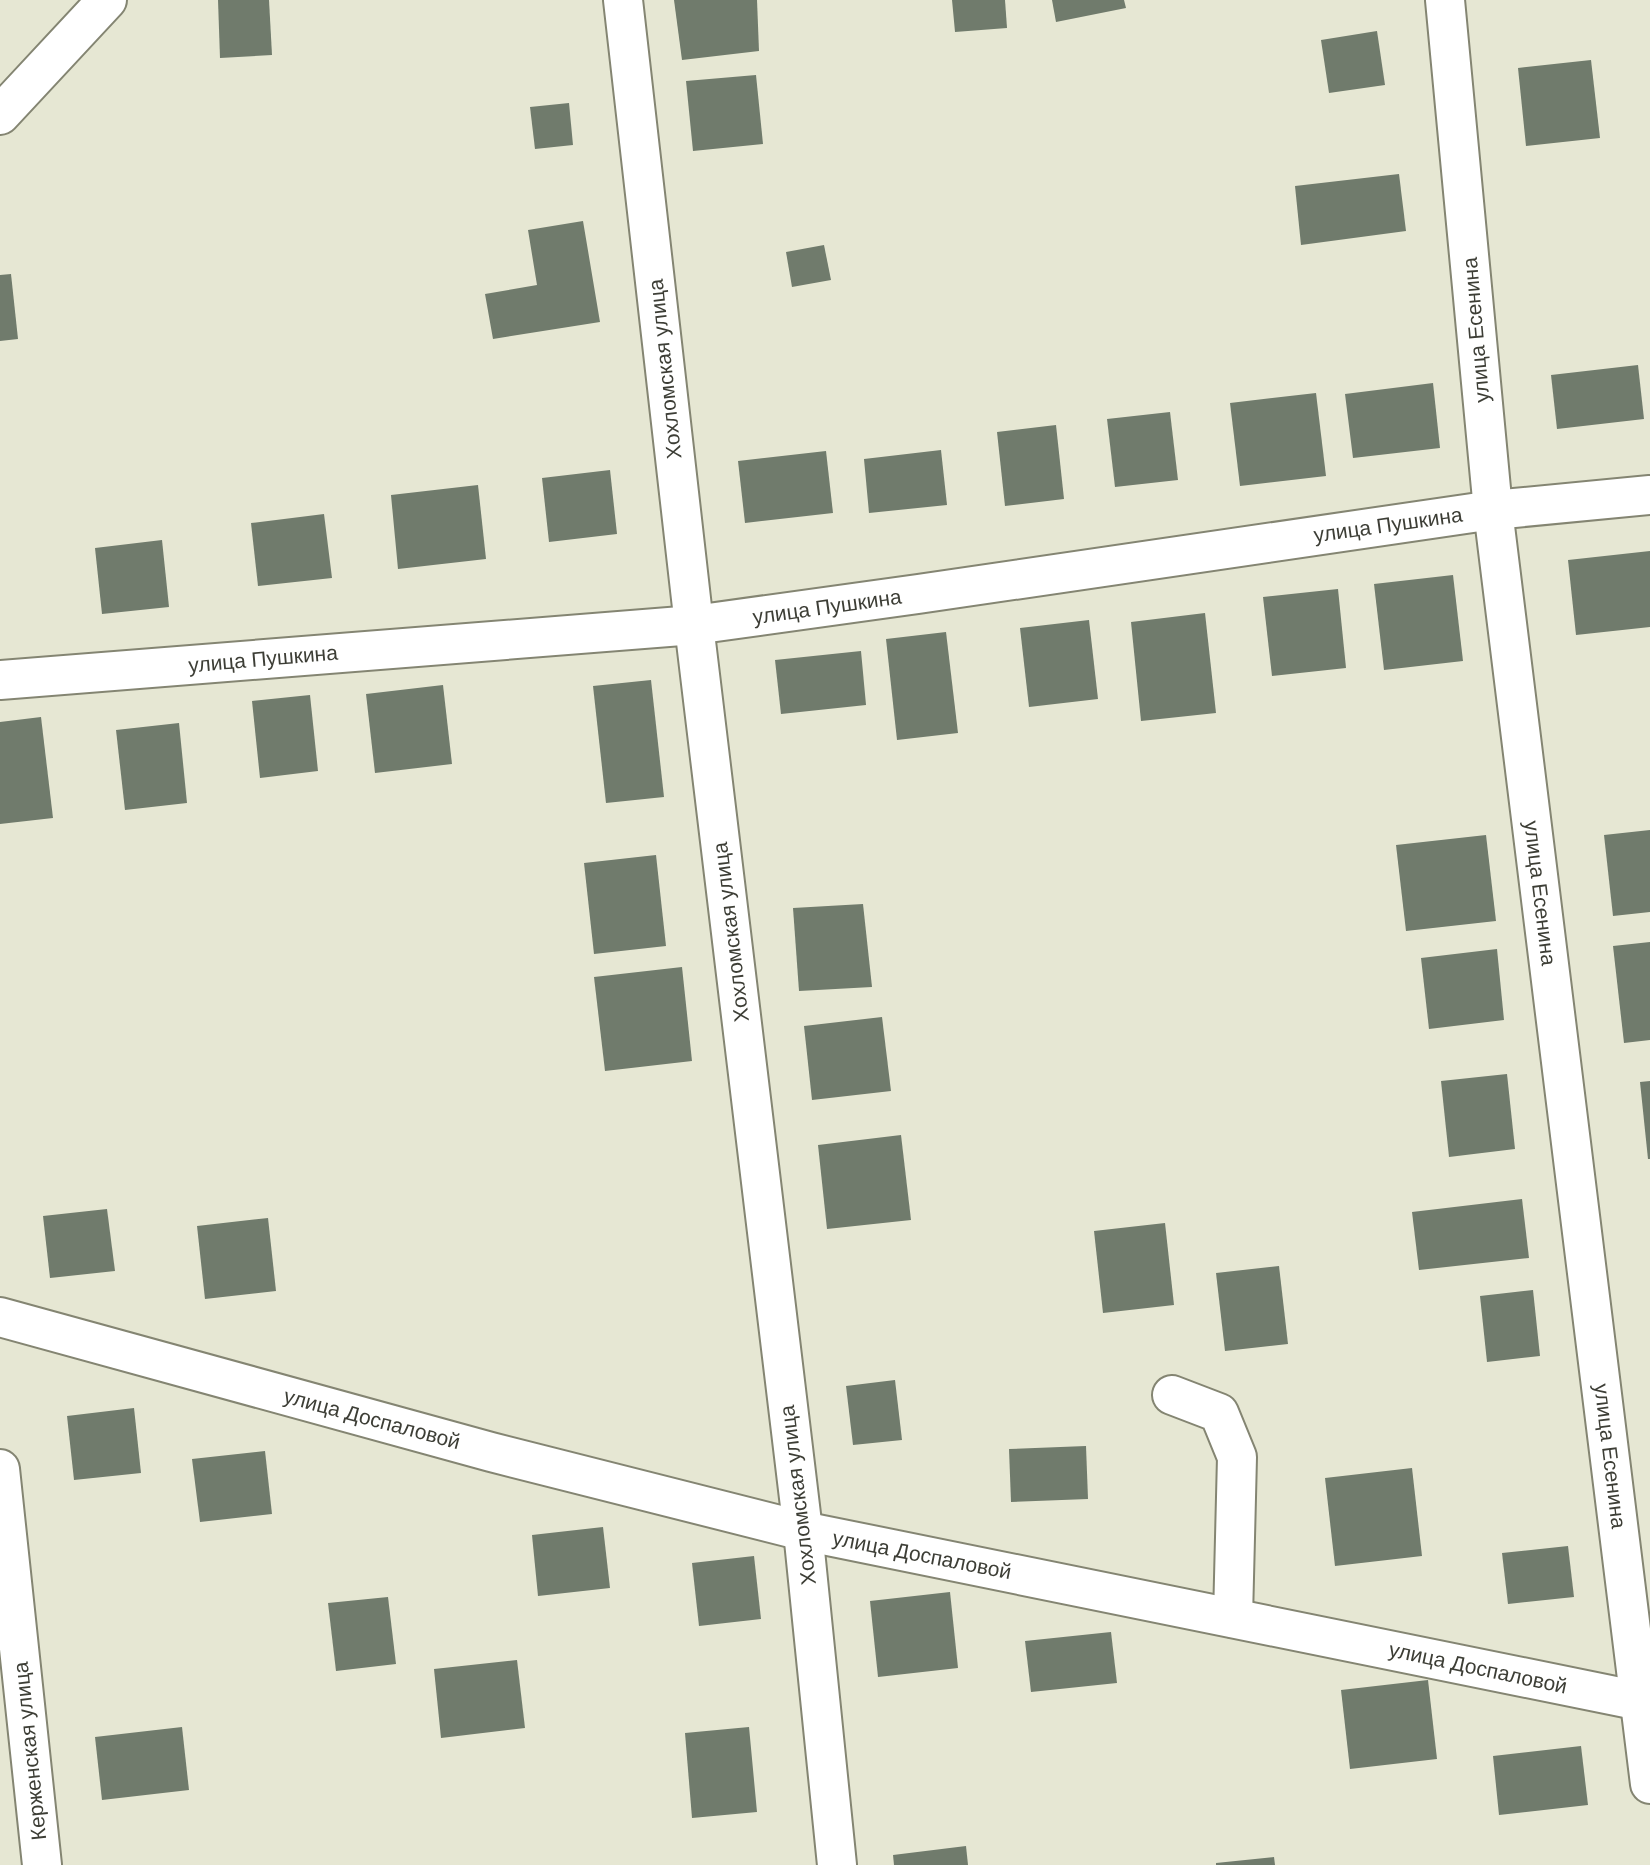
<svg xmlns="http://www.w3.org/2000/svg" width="1650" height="1865" viewBox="0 0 1650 1865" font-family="'DM Sans',sans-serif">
<rect width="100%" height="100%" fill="#e6e7d3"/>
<g fill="#707b6c">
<polygon points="218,0 269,0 272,55 220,58"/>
<polygon points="674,0 757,0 759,51 682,60"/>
<polygon points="952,0 1005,0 1007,28 955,32"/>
<polygon points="1052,0 1124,0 1126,8 1056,22"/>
<polygon points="1377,31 1385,85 1329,93 1321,40"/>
<polygon points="1591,60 1600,138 1526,146 1518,68"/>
<polygon points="756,75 763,144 693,151 686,81"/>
<polygon points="569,103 573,145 535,149 530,107"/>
<polygon points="1399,174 1406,231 1301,245 1295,186"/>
<polygon points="583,221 600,322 493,339 485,294 537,285 528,230"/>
<polygon points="824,245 831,280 792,287 786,252"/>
<polygon points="11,274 18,339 0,341 0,275"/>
<polygon points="1638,365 1644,419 1557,429 1551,375"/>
<polygon points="1433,383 1440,448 1353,458 1345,394"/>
<polygon points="1316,393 1326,476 1240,486 1230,403"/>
<polygon points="1170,412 1178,480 1115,487 1107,419"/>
<polygon points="1056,425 1064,499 1005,506 997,432"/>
<polygon points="941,450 947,505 869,513 864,459"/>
<polygon points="826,451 833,513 745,523 738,461"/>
<polygon points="610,470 617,534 549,542 542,478"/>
<polygon points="478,485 486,559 398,569 391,495"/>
<polygon points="324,514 332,578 258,586 251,523"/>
<polygon points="162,540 169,607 102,614 95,548"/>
<polygon points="1650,551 1650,627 1576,635 1568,560"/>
<polygon points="1453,575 1463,661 1384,670 1374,584"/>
<polygon points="1338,589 1346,668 1272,676 1263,597"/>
<polygon points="1205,613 1216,713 1141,721 1131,622"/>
<polygon points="1089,620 1098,699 1029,707 1020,628"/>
<polygon points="946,632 958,733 897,740 886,639"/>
<polygon points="861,651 866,705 781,714 775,660"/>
<polygon points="651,680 664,797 606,803 593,686"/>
<polygon points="443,685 452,764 375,773 366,694"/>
<polygon points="310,695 318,771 260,778 252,701"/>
<polygon points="41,717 53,818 0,824 0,722"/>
<polygon points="179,723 187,803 125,810 116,730"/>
<polygon points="1650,830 1650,912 1613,916 1604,835"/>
<polygon points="1486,835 1496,921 1406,931 1396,845"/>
<polygon points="656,855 666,946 594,954 584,863"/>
<polygon points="863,904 872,987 799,991 793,908"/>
<polygon points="1650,942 1650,1040 1624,1043 1613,946"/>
<polygon points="1497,949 1504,1020 1429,1029 1421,958"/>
<polygon points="682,967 692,1061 605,1071 594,977"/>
<polygon points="882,1017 891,1091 812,1100 804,1026"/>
<polygon points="1507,1074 1515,1149 1449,1157 1441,1081"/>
<polygon points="1650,1081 1650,1159 1648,1159 1640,1082"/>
<polygon points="901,1135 911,1220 827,1229 818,1145"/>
<polygon points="1522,1199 1529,1258 1419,1270 1412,1212"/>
<polygon points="107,1209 115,1271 50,1278 43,1216"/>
<polygon points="268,1218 276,1291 205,1299 197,1226"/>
<polygon points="1165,1223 1174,1305 1103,1313 1094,1231"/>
<polygon points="1279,1266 1288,1344 1225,1351 1216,1273"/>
<polygon points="1533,1290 1540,1356 1487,1362 1480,1296"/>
<polygon points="895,1380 902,1440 853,1445 846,1386"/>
<polygon points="134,1408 141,1473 74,1480 67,1416"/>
<polygon points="1086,1446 1088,1499 1011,1502 1009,1449"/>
<polygon points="265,1451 272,1514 200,1522 192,1459"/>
<polygon points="1412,1468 1422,1556 1335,1566 1325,1478"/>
<polygon points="603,1527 610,1588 538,1596 532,1535"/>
<polygon points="1568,1546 1574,1597 1508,1604 1502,1553"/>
<polygon points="754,1556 761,1619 699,1626 692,1563"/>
<polygon points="950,1592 958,1668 878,1677 870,1601"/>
<polygon points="388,1597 396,1664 336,1671 328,1603"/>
<polygon points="1111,1632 1117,1683 1031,1692 1025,1641"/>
<polygon points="517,1660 525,1728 441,1738 434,1669"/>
<polygon points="1428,1680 1437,1759 1350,1769 1341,1690"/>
<polygon points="182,1727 189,1790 102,1800 95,1737"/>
<polygon points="749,1727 757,1812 692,1818 685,1733"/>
<polygon points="1581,1746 1588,1805 1499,1815 1493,1756"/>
<polygon points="966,1846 968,1865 894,1865 893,1855"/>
<polygon points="1274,1857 1275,1865 1216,1865 1216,1863"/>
</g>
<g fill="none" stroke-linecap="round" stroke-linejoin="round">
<defs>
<g id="minor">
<polyline points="623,0 694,625 803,1531 837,1865"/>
<polyline points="1445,0 1493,510 1650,1784"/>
<polyline points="0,115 107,0"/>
<polyline points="0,680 694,625 918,594 1493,510 1650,495"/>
<polyline points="0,1317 491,1452 803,1531 1640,1701 1650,1699"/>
<polyline points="1172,1395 1219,1413 1237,1457 1233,1618"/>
<polyline points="0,1469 42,1865"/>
</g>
</defs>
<use href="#minor" stroke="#848572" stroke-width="42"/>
<use href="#minor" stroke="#fff" stroke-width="38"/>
</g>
<g text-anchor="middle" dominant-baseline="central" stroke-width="7" stroke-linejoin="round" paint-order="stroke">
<g font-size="21" fill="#3d3e36" stroke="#fff">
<text transform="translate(1476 330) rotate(-95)">улица Есенина</text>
<text transform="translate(665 369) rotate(-96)">Хохломская улица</text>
<text transform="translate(1388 525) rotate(-8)">улица Пушкина</text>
<text transform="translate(827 607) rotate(-8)">улица Пушкина</text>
<text transform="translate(263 659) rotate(-5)">улица Пушкина</text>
<text transform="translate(1540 893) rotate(83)">улица Есенина</text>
<text transform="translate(731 932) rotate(-97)">Хохломская улица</text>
<text transform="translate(372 1419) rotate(15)">улица Доспаловой</text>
<text transform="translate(1610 1456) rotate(83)">улица Есенина</text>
<text transform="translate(798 1495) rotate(-97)">Хохломская улица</text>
<text transform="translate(922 1555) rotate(11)">улица Доспаловой</text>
<text transform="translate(1478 1668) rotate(12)">улица Доспаловой</text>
<text transform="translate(30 1751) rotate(-96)">Керженская улица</text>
</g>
</g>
</svg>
